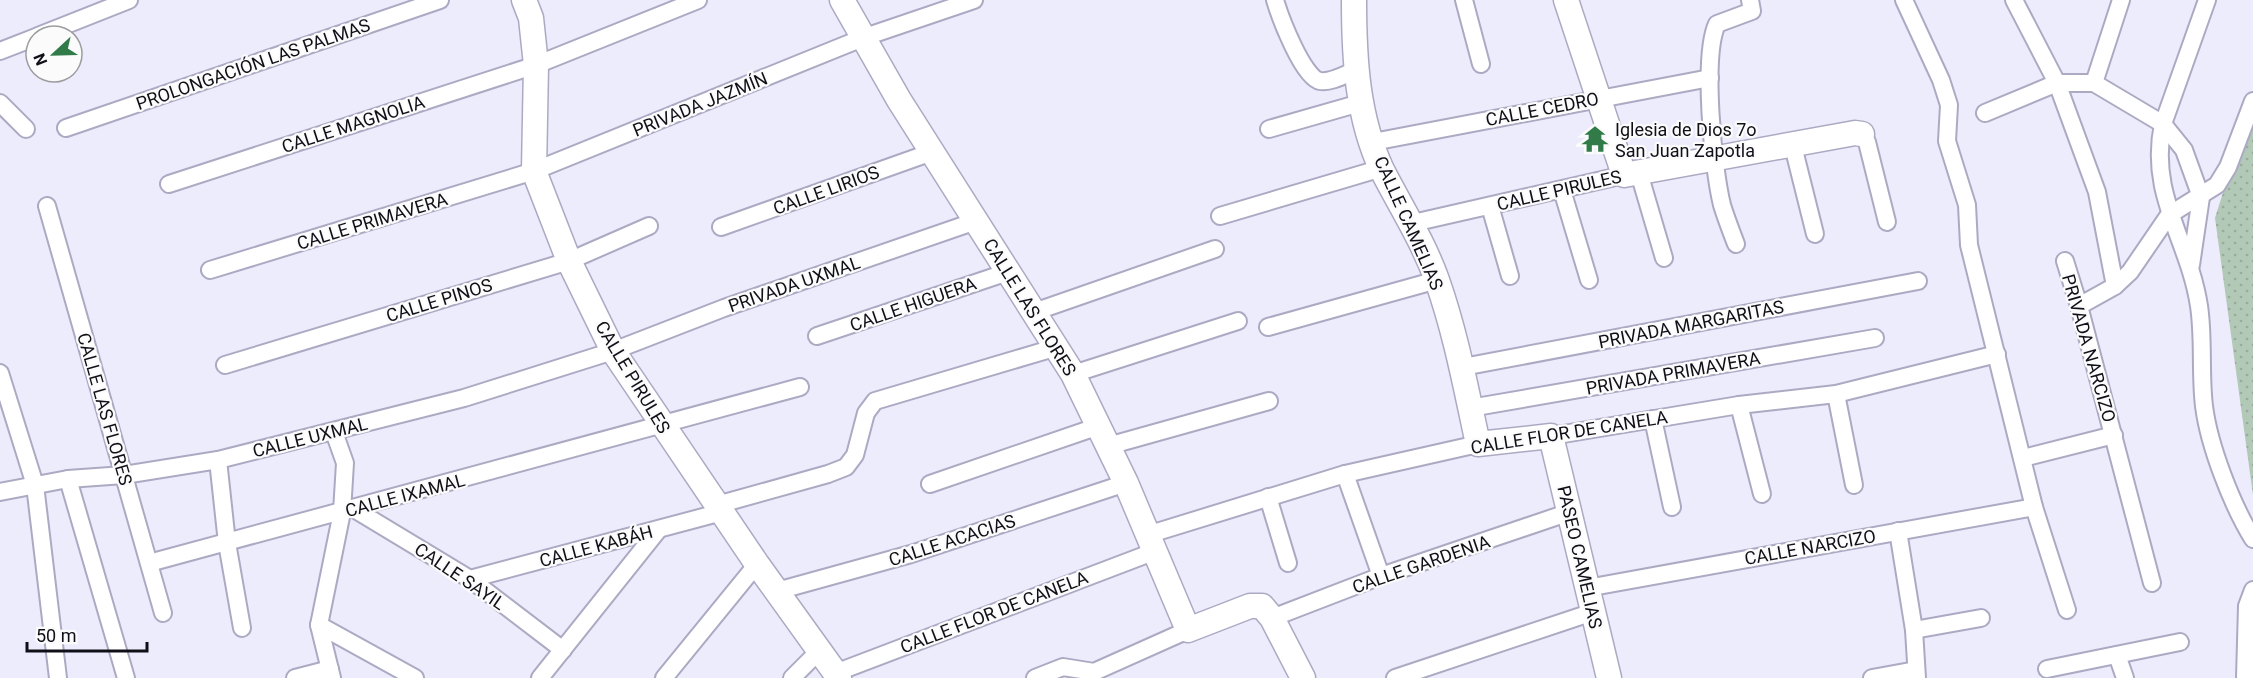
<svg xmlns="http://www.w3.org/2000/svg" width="2253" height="678" viewBox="0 0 2253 678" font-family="Roboto,sans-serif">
<defs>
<pattern id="grass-dots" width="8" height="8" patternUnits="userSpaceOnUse" patternTransform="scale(1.5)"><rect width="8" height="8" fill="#b3c9b7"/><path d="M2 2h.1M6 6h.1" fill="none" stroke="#99ab9d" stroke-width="1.8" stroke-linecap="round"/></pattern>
</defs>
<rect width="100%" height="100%" fill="#ececfc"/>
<polygon fill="url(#grass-dots)" points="2253,97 2253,495 2215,218"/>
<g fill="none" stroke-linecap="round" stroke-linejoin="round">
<defs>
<g id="street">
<path d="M 1275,0 C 1280,17 1303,78 1320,81 C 1331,83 1346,74 1356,70"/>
<polyline points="1464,0 1481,64"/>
<polyline points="1904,0 1941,80 1949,105 1947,141 1967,205 1969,245 2034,507 2067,610"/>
<polyline points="2014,0 2057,83 2097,192 2115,286"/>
<path d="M 2207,0 L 2163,124 C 2148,195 2189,240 2199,306 C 2204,339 2200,373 2204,406 C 2209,446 2232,505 2253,539"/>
<polyline points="38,36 129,0"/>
<polyline points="0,51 36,37"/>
<polyline points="2094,83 2121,0"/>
<polyline points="0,103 26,129"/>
<polyline points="1985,113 2057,83 2094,83 2163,124 2184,150 2201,197 2191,265"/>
<polyline points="66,128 440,0"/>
<polyline points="1269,129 1360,103"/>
<polyline points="1862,134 1867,142 1887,222"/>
<polyline points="1373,142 1710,78"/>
<polyline points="1792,142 1815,234"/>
<polyline points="1639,173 1664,258"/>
<polyline points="169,184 536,65 698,0"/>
<polyline points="1562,190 1589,280"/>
<polyline points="47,206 163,613"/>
<polyline points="1490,206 1510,276"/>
<polyline points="1220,216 1382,168"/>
<polyline points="1413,223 1624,175"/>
<polyline points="721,227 932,152"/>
<path d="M 1736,244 C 1731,231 1726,218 1722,205 C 1713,169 1702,56 1717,24 L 1752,11 L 1750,0"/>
<polyline points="2065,261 2079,306 2152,583"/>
<polyline points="210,270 534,171 865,37 974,0"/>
<polyline points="2079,306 2115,286 2130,272 2169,215 2217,185 2228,167 2253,101"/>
<polyline points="1034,312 1215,249"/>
<polyline points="1268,327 1437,280"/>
<polyline points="817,336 1008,272"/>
<polyline points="225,365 569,261 649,226"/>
<polyline points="1463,367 1918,281"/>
<polyline points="0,373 35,485 58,678"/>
<polyline points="1073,374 1238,321"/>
<polyline points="1836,394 1854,485"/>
<polyline points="1739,405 1762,494"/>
<polyline points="1470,408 1875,338"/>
<polyline points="1653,419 1672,507"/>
<polyline points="1551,436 1739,405 1836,394 1997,354"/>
<polyline points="1108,446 1269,401"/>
<polyline points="2023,458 2114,435"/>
<polyline points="218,460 227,543 242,628"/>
<polyline points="1345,474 1381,576"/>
<polyline points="68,479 126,678"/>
<polyline points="930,484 1099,426"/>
<polyline points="0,492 68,479 124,475 218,460 464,398 613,351 724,308 976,221"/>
<polyline points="1268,497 1288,563"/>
<polyline points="717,505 828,474 846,467 855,455 866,413 875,401 1054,348"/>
<polyline points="354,509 470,579 563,650"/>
<polyline points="1898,531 1914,630 1917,678"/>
<polyline points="1147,535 1345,474 1478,444"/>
<polyline points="149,563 800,387"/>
<polyline points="470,579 722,512"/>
<polyline points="1587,588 2034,507"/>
<polyline points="777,591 911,554 1126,483"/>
<polyline points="1272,618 1381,576 1570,512"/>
<polyline points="319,625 415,678"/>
<polyline points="1914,630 1981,618"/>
<polyline points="2117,655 2125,678"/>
<polyline points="2047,669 2180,642"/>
<polyline points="835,673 1153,552"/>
<polyline points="295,678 330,669"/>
<polyline points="332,678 319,625 342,512 345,463 334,432"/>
<polyline points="540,678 659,529"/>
<polyline points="664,678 757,564"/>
<polyline points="792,678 819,651"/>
<polyline points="1035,678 1063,667 1094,672 1188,630"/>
<polyline points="1395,678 1593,612"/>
<polyline points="1872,678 1916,670"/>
<polyline points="2245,678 2247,606 2253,590"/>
</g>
<g id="secondary">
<polyline points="524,0 531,18 536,65 534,171 569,261 613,351 757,564 839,678"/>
<polyline points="842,0 899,100 1073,374 1126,483 1188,630 1250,606 1262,606 1272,618 1303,678"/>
<path d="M 1354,0 C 1354,58 1357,117 1382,170 C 1401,207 1423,241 1437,280 C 1456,334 1466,389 1478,444 L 1551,436 L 1609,678"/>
<polyline points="1566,0 1624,175 1855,133 1862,134"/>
</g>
</defs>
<use href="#street" stroke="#acaac3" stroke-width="20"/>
<use href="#secondary" stroke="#acaac3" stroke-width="27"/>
<use href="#street" stroke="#fff" stroke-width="16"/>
<use href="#secondary" stroke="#fff" stroke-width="24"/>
</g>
<defs>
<symbol id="temple-bare" viewBox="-9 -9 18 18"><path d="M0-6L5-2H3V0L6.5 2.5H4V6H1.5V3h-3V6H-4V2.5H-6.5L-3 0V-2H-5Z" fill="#317b49" stroke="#fbfbfb" stroke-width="2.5" paint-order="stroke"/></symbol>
</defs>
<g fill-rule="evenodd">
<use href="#temple-bare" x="1576" y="120" width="38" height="38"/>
</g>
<g text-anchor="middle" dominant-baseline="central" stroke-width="4.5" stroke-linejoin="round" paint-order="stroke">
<g font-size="18" fill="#100f18" stroke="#fbfbfb">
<text transform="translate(253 64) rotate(-19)">PROLONGACIÓN LAS PALMAS</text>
<text transform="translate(700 104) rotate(-22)">PRIVADA JAZMÍN</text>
<text transform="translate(1542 109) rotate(-11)">CALLE CEDRO</text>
<text transform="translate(353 124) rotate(-18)">CALLE MAGNOLIA</text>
<text transform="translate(826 190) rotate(-20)">CALLE LIRIOS</text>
<text transform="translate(1559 190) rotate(-13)">CALLE PIRULES</text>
<text transform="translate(372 221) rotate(-17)">CALLE PRIMAVERA</text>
<text transform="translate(1409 223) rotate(66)">CALLE CAMELIAS</text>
<text transform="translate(794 284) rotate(-19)">PRIVADA UXMAL</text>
<text transform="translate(439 300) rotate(-17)">CALLE PINOS</text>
<text transform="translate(913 304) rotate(-19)">CALLE HIGUERA</text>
<text transform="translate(1030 307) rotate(58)">CALLE LAS FLORES</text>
<text transform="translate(1691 324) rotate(-11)">PRIVADA MARGARITAS</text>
<text transform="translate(2089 348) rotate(74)">PRIVADA NARCIZO</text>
<text transform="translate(1673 373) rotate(-10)">PRIVADA PRIMAVERA</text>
<text transform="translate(633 377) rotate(59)">CALLE PIRULES</text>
<text transform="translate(105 409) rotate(74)">CALLE LAS FLORES</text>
<text transform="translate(1569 432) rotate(-9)">CALLE FLOR DE CANELA</text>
<text transform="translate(310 437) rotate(-14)">CALLE UXMAL</text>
<text transform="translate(405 495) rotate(-15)">CALLE IXAMAL</text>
<text transform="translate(952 540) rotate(-18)">CALLE ACACIAS</text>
<text transform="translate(596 546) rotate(-15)">CALLE KABÁH</text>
<text transform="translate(1810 547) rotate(-10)">CALLE NARCIZO</text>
<text transform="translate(1580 557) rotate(77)">PASEO CAMELIAS</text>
<text transform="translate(1421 564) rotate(-19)">CALLE GARDENIA</text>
<text transform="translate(460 576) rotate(34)">CALLE SAYIL</text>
<text transform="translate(994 612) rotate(-21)">CALLE FLOR DE CANELA</text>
</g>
<g font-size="18" fill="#100f18" stroke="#fbfbfb" text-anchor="start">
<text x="1615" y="129">Iglesia de Dios 7o<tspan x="1615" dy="21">San Juan Zapotla</tspan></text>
</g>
</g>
<g transform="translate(54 54) rotate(248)"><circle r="28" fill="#fbfbfb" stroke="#9d9da0" stroke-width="1.5"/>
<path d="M0-4.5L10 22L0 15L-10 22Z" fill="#317b49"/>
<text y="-9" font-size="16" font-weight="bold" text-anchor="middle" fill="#100f18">N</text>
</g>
<path d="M27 642v9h120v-9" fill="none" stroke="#100f18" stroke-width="3"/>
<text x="36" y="642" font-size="18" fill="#100f18" stroke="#fbfbfb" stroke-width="4.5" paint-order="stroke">50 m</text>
</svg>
